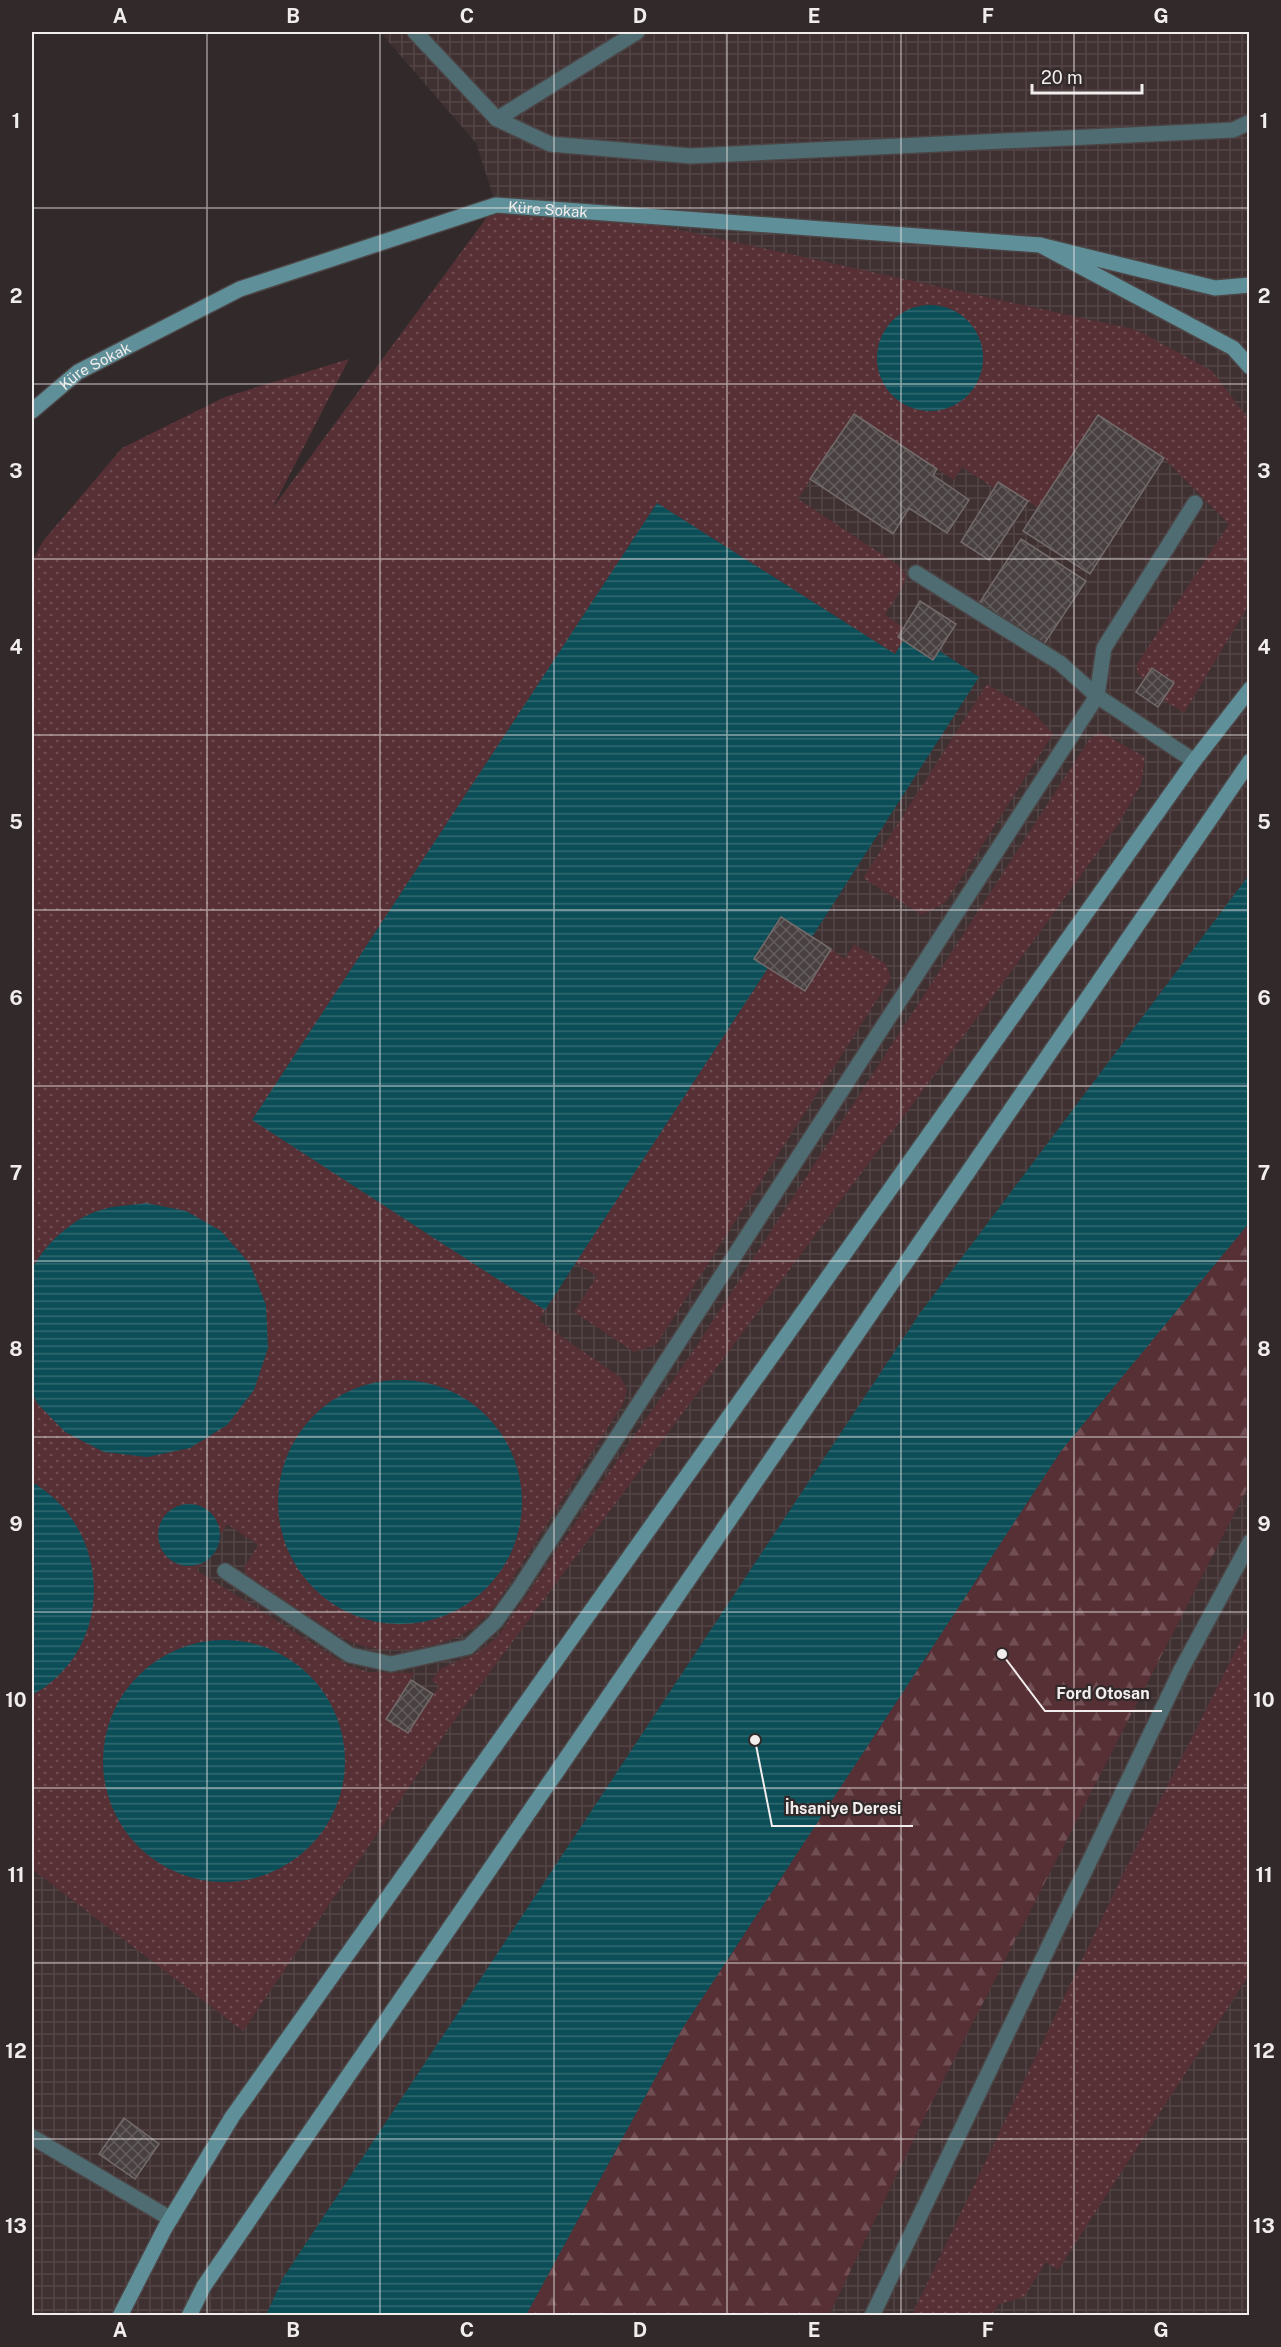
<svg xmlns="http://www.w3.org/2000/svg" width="1281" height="2347" viewBox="0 0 1281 2347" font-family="'Public Sans',sans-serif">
<defs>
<pattern id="industrial-grid" width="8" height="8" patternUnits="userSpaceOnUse" patternTransform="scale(1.5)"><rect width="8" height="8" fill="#3f3032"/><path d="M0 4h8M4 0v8" fill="none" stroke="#524446"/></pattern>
<pattern id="grass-dots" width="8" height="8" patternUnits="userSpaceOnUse" patternTransform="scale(1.5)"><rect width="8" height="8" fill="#573035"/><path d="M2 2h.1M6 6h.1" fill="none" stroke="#704e53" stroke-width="1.8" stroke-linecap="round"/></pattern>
<pattern id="forest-firs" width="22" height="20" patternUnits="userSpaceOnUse" patternTransform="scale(1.5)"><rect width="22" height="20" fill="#573035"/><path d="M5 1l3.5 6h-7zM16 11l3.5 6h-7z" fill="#704e53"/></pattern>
<pattern id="water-rules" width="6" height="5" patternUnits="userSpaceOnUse" patternTransform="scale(1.5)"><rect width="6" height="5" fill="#0c4e58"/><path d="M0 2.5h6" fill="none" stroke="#306870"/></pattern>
<pattern id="building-cross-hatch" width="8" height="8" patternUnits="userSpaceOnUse" patternTransform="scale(1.5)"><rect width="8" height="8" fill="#494141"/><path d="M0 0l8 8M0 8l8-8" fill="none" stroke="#645d5d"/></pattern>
</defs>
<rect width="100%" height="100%" fill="#31292a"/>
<polygon fill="url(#industrial-grid)" points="380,32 1249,32 1249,2315 32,2316 32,1194 269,513 496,205 476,143"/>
<g fill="url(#grass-dots)">
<path d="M 496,205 L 648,223 L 1137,330 L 1212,371 L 1249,420 L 1249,604 L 1184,713 L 1163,699 L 1174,683 L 1152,668 L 1144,679 L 1137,673 L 1137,664 L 1229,524 L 1164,458 L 1098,415 L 1038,508 L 999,482 L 994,488 L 962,467 L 954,480 L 853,414 L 798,499 L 898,565 L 906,575 L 903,586 L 885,615 L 909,631 L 895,654 L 657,503 L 545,1310 L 539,1321 L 620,1377 L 627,1388 L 624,1402 L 495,1606 C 488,1613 480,1623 472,1629 C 440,1649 392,1656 356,1644 C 340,1638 326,1627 312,1618 L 304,1616 L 248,1578 L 244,1568 L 258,1545 L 227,1524 L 219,1537 L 212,1555 L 196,1570 L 347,1665 L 368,1672 L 415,1673 L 386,1719 L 408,1733 L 439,1686 L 432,1680 L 440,1669 L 477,1653 L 498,1636 L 531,1589 L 616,1462 L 694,1350 L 1089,740 L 1100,732 L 1145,757 L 1141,784 L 1119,823 L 999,988 L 458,1715 L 243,2031 L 32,1869 L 32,561 L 43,541 L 122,448 L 225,397 L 349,359 L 272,509 Z"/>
<polygon points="987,684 1034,713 1053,734 946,902 922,915 863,878"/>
<polygon points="854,944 886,964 891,978 656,1345 634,1352 574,1312 597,1276 575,1263 768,968 804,991 831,949 845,959"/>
<polygon points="1249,1624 1249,1975 1058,2270 1046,2262 1024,2297 999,2304 992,2315 912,2315 1126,1868"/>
</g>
<polygon fill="url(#forest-firs)" points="1249,1223 1249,1485 928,2110 829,2315 526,2316 682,2029 1061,1451"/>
<g fill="url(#water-rules)">
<circle cx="930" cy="358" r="53"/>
<polygon points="657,503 895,654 909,631 979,677 812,937 780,917 754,958 768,968 545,1310 252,1120"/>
<polygon points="1249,875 1249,1223 1061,1451 682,2029 526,2315 266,2315 283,2278 920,1313"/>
<path d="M 146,1203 L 186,1211 L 221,1231 L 250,1264 L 266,1305 L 268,1348 L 254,1390 L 227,1425 L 190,1448 L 147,1457 L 104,1452 L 65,1432 L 37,1403 L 32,1392 L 32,1269 C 47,1241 76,1215 108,1208 C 121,1205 134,1205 146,1203 Z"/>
<circle cx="400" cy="1502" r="122"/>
<path d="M 32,1482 C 113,1529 116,1649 32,1695 Z"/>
<circle cx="189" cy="1535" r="31"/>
<circle cx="224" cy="1761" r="121"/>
</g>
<g fill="url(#building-cross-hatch)" stroke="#736a6a" stroke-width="1.5">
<polygon points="854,414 937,469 933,475 969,500 947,533 909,508 893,534 810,479"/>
<polygon points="1098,415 1164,458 1090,574 1023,531"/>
<polygon points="998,482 1028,501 989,560 961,542"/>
<polygon points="1021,539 1086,581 1042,647 978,605"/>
<polygon points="920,601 956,624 933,660 898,637"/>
<polygon points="1152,668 1174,683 1158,707 1136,692"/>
<polygon points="781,917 831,949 805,991 754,959"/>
<polygon points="411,1680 433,1694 408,1733 386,1719"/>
<polygon points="124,2118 159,2144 135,2179 99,2154"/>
</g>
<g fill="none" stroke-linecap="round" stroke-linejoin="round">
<defs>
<g id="lane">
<polyline points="415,32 497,119"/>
<polyline points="637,32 497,119 550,144 691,156 1233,130 1250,122"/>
<polyline points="916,573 1060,663 1097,696 1194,761"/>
<polyline points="225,1571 350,1655 391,1664 468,1647 495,1622 518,1590 1097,696 1104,648 1195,503"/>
<polyline points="32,2137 171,2219"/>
<polyline points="872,2316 1181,1670 1250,1542"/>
</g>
<g id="secondary">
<polyline points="1250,285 1215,288 1040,245 1233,348 1250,367"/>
<path id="s1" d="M 32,411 L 78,372 L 240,289 L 496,205 L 1040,245"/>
<polyline points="120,2316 165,2228 232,2117 1194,761 1250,689"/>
<polyline points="189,2316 204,2286 1250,761"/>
</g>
</defs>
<use href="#lane" stroke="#4c4445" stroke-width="18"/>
<use href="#secondary" stroke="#4c4445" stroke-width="18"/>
<use href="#lane" stroke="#4e6c71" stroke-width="15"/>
<use href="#secondary" stroke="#5f8f98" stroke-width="15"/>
</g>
<path fill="none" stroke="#f2eded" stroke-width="1.5" stroke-opacity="0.55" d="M 207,32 L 207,2316M 380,32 L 380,2316M 554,32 L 554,2316M 727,32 L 727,2316M 901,32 L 901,2316M 1074,32 L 1074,2316M 32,208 L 1250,208M 32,384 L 1250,384M 32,559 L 1250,559M 32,735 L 1250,735M 32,910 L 1250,910M 32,1086 L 1250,1086M 32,1261 L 1250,1261M 32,1437 L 1250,1437M 32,1612 L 1250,1612M 32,1788 L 1250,1788M 32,1963 L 1250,1963M 32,2139 L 1250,2139"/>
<g text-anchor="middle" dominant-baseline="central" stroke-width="4.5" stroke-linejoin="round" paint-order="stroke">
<g font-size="15" fill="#f2eded" stroke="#31292a">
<text stroke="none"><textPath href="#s1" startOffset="564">Küre Sokak</textPath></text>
<text stroke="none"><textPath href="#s1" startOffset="78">Küre Sokak</textPath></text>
</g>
</g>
<path fill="none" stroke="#f2eded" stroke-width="2" d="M1002 1654L1045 1711H1162M755 1740L772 1826H913"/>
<g fill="#f2eded" stroke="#31292a" stroke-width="2">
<circle cx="1002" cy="1654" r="6"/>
<circle cx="755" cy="1740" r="6"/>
</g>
<g font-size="16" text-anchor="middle" font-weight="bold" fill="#f2eded" stroke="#31292a" stroke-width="4.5" stroke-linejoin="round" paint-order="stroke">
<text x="1103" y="1699">Ford Otosan</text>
<text x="843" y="1814">İhsaniye Deresi</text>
</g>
<rect width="1281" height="2347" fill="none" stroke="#31292a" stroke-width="66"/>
<path d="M1032 84v9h110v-9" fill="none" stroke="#f2eded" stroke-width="3"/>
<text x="1041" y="84" font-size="18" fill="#f2eded" stroke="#31292a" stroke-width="4.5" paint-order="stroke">20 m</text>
<rect x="33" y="33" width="1215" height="2281" fill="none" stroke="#f2eded" stroke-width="2"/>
<g font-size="20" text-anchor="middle" font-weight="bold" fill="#f2eded">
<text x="120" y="23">A</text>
<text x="293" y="23">B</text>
<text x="467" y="23">C</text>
<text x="640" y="23">D</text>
<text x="814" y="23">E</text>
<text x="988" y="23">F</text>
<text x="1161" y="23">G</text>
<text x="16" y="128">1</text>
<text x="1264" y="128">1</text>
<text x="16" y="303">2</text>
<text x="1264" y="303">2</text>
<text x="16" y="478">3</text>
<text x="1264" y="478">3</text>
<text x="16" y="654">4</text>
<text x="1264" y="654">4</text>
<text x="16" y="829">5</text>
<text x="1264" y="829">5</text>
<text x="16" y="1005">6</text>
<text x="1264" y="1005">6</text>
<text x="16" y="1180">7</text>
<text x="1264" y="1180">7</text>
<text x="16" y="1356">8</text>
<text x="1264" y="1356">8</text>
<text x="16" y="1531">9</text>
<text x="1264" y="1531">9</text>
<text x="16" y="1707">10</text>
<text x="1264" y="1707">10</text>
<text x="16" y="1882">11</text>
<text x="1264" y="1882">11</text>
<text x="16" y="2058">12</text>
<text x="1264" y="2058">12</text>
<text x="16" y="2233">13</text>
<text x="1264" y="2233">13</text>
<text x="120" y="2337">A</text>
<text x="293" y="2337">B</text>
<text x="467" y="2337">C</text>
<text x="640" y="2337">D</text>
<text x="814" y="2337">E</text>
<text x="988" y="2337">F</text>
<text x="1161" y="2337">G</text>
</g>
</svg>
